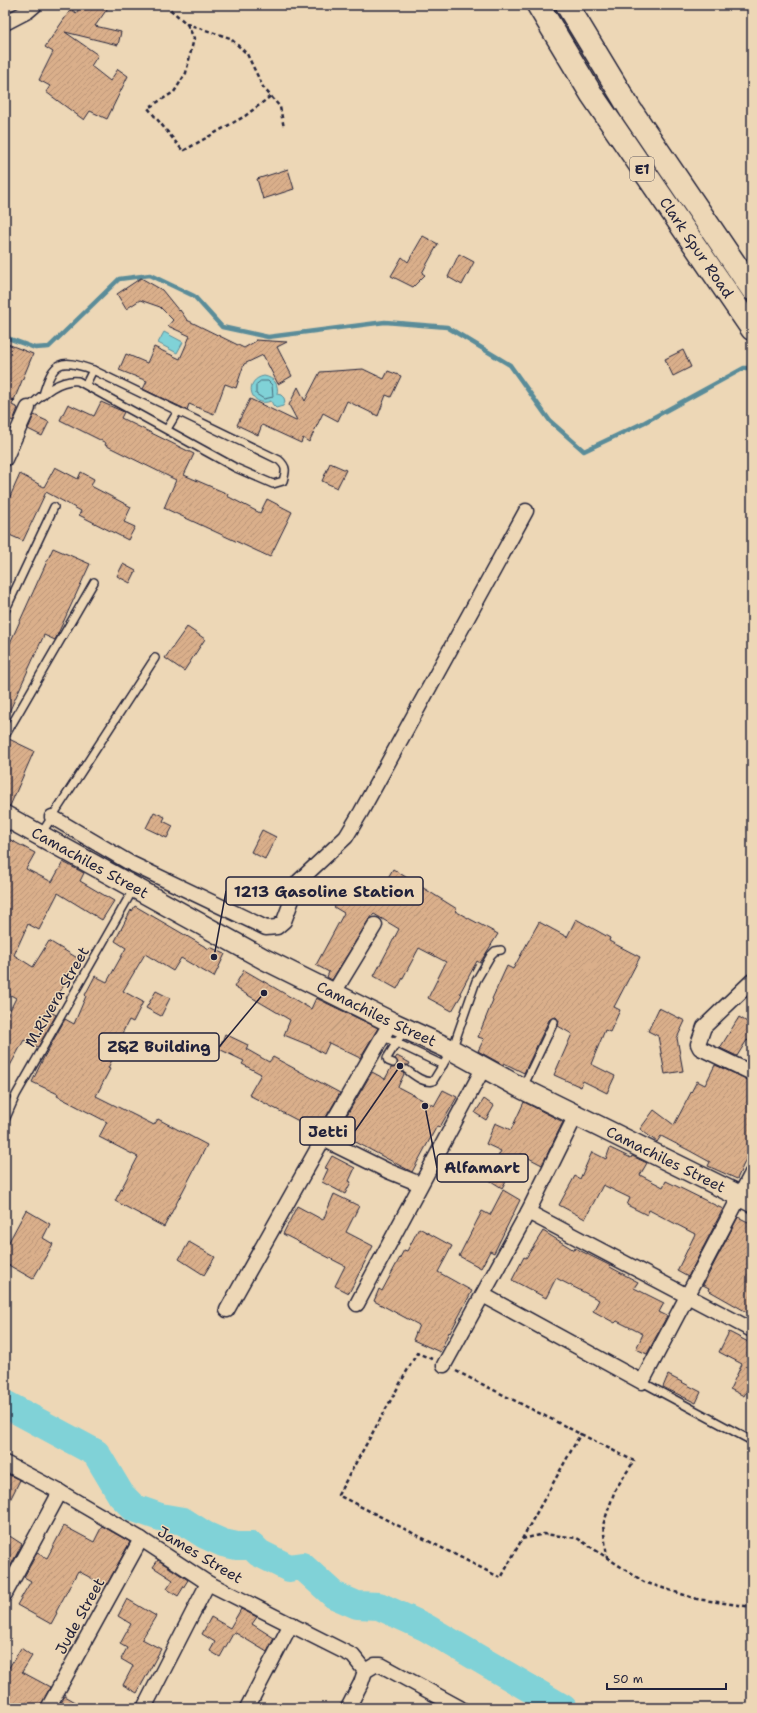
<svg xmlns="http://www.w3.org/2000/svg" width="757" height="1713" viewBox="0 0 757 1713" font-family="'Shantell Sans',sans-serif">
<defs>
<pattern id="building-hatch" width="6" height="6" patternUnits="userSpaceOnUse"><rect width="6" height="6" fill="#daaf8b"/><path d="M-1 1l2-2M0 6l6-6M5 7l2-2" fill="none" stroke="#bb9679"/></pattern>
</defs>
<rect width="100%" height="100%" fill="#edd7b6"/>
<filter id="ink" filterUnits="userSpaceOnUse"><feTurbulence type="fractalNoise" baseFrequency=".025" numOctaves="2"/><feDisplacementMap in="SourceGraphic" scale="8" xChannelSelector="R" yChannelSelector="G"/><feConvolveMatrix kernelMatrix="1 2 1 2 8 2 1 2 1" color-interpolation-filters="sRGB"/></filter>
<g filter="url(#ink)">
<g fill="#80d2d7" stroke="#5a8c99">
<polygon points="164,332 183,342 177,353 158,343"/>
<path d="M 264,376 C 274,378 279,384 277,394 L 281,395 L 284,398 L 285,402 L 283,406 L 276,408 L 273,405 L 271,401 C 251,409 242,380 264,376 Z"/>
</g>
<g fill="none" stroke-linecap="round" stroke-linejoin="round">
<polygon stroke="#486879" stroke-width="1" points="261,381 268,381 272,385 273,397 264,399 256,394 256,385"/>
<polyline stroke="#5a8c99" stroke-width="4.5" points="5,337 35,348 49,347 119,279 150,275 194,296 222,327 268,337 385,322 447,327 510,365 550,421 584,451 645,422 744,368 752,368"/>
<polyline stroke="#80d2d7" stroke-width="28" points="5,1404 96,1453 121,1495 134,1508 160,1517 183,1521 205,1535 223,1543 237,1546 252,1546 259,1553 289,1568 302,1566 334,1595 357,1605 379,1606 425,1627 563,1708"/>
</g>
<g fill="url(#building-hatch)" stroke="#22223b">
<polygon points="82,5 110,5 95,26 121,32 118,45 65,32 98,55 91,66 110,81 118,69 128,76 107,119 90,111 84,120 46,92 50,86 39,80 53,52 45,47 71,9 76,13"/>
<polygon points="288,169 294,189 263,199 257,179"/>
<polygon points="423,236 438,244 422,273 425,275 413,287 391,276 402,257 408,262"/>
<polygon points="459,254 474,262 462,285 448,277"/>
<polygon points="141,278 162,290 179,311 180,310 187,320 244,348 256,341 255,340 287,342 277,347 292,376 278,384 263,355 244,364 236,388 225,384 214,414 189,404 187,410 143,389 147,381 119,370 126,354 147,363 154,347 180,359 190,336 168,326 173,320 160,307 140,300 126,309 117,294"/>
<polygon points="5,343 33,354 12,405 18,408 13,421 7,418 6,422"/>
<polygon points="683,350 691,367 673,376 665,359"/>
<polygon points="363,369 384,379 388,371 401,376 391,397 386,395 378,416 347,401 338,421 323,413 309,442 303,438 301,443 262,425 258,435 237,425 250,399 298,422 289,405 298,387 305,401 320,372"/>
<polygon points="101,402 124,412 121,418 194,454 184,475 228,494 227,496 260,513 267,499 292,512 270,557 164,508 176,480 105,445 106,443 60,420 68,404 94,416"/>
<polygon points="34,415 49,422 42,436 28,429"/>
<polygon points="330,463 346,470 337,488 322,481"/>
<polygon points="55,467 78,479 81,472 94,479 91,486 131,507 124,522 135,527 128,540 79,515 81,511 46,492 23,541 5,533 5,508 20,474 44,487"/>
<polygon points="53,548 90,564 55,640 44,635 5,721 5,654"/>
<polygon points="123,564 136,571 130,583 117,576"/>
<polygon points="187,627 205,639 184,671 165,658"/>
<polygon points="9,739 34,751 10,806 5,805 5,741"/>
<polygon points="154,812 165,817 163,821 173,826 167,838 146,828"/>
<polygon points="262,830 276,837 265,859 251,852"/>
<polygon points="5,837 35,853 26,869 52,882 63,862 84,873 80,881 114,901 102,920 58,893 39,930 28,924 14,955 33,967 49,941 79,959 49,1011 56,1015 38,1047 24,1040 5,1075 5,1020 16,998 5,992"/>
<polygon points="393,869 457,909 455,911 498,934 480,963 477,961 460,993 462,994 452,1011 428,998 446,962 419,948 397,989 374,976 399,929 374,914 368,921 332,980 327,977 329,972 316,965 344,913 334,907 350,882 376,898"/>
<polygon points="135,906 209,949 210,947 225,954 214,977 181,958 173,971 145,954 123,991 143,1002 133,1022 129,1020 116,1045 119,1046 108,1068 110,1069 96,1096 154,1125 158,1119 207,1145 164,1227 115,1201 138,1157 99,1137 107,1122 57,1096 58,1094 32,1082 43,1059 65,1019 74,1024 86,996 85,995 95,976 107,982 126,948 115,941 131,910 132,911"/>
<polygon points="576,919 610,938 609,941 640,957 614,1007 620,1010 610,1032 605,1030 591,1064 615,1076 607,1093 583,1081 581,1087 554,1075 572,1034 558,1026 559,1021 556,1017 552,1018 549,1020 524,1073 504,1063 503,1065 478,1051 484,1039 478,1037 493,1000 492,999 507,966 513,969 539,922 567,937"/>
<polygon points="244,970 311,1009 316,998 378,1028 360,1058 329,1043 324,1054 311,1046 284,1035 290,1020 234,987"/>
<polygon points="156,991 170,998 161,1016 146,1008"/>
<polygon points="659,1008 685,1021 677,1038 683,1071 665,1074 658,1036 648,1031"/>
<polygon points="739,1017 752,1025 752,1043 747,1040 737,1056 720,1048"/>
<polygon points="225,1034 248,1045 246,1049 269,1062 273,1057 340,1093 322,1124 320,1122 316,1130 249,1095 261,1074 242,1064 244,1061 219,1049"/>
<polygon points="397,1056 410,1063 409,1065 405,1065 403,1067 402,1072 404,1074 398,1087 434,1106 443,1090 457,1097 440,1127 437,1126 412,1172 337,1132 372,1072 385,1079 391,1068 394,1068 397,1065 398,1062 395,1059"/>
<polygon points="715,1065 752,1081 752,1146 737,1179 708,1166 710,1162 690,1151 661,1136 657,1142 640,1129 654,1110 674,1125 697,1081 705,1085"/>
<polygon points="484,1099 494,1106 486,1120 475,1113"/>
<polygon points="524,1102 563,1122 542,1165 521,1154 502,1188 486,1178 501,1151 486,1144 495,1123 511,1130"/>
<polygon points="610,1148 631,1158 632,1156 647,1163 640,1175 663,1187 666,1181 723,1209 688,1277 677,1271 695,1234 649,1210 647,1215 627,1205 630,1198 603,1185 585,1219 559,1205 575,1176 580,1179 592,1152 606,1159"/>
<polygon points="332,1156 355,1168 349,1181 351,1182 345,1194 322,1182 328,1169 325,1168"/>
<polygon points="503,1190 520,1200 494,1253 490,1251 481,1268 459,1256 482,1211 490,1215"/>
<polygon points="334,1194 359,1206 346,1232 373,1246 349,1293 335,1286 345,1266 283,1234 297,1206 323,1220"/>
<polygon points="26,1210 50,1224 43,1238 53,1244 33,1279 5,1263 5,1249"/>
<polygon points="738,1217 752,1224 752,1315 708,1290 709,1288 703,1285"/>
<polygon points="419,1228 452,1246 438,1272 472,1291 450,1333 449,1332 440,1352 413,1340 419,1325 374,1301 379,1289 382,1291 404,1250 407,1251"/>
<polygon points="543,1231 574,1250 575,1248 611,1266 610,1267 638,1282 634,1288 664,1303 659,1312 667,1316 647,1354 636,1349 643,1334 617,1321 615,1323 593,1311 599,1300 556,1278 546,1298 512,1280 524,1257 526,1258"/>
<polygon points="189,1242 215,1257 204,1275 179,1259"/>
<polygon points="729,1332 752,1344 752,1381 744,1396 730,1389 742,1364 719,1352"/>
<polygon points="668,1375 701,1392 696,1403 663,1387"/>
<polygon points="5,1473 20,1480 5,1510"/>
<polygon points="64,1526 94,1542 102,1526 130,1542 106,1586 78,1571 56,1612 57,1613 51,1624 17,1605 31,1581 24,1577 37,1553 47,1558"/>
<polygon points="5,1533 22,1544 9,1569 5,1567"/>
<polygon points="158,1560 188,1580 178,1596 167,1589 173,1580 153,1567"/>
<polygon points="127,1599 156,1616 142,1639 161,1649 137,1693 123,1685 133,1666 121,1659 127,1648 120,1644 131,1624 118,1616"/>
<polygon points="241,1609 257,1617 252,1624 274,1638 267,1652 234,1632 220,1657 210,1651 215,1642 202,1634 211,1617 230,1628"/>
<polygon points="21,1648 32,1656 22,1672 50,1687 40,1708 5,1708 5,1674"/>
<polygon points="65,1696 86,1708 58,1708"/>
</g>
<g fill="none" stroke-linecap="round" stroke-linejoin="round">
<defs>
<g id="lane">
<polyline points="86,384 93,370"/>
<path d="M 28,408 C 42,395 58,379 78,381 L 236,468 L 273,484 L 283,481 C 286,471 287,467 279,460 L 93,370 C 60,358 53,361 43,395"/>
<polyline points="167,429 178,411"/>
<polyline points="5,611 54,507"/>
<polyline points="5,736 94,582"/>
<polyline points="41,834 155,658"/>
<polyline points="382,1036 443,1065"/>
<polyline points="393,1063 388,1061 387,1058 405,1029"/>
<path d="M 407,1070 C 414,1075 424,1084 433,1081 L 452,1050 L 476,981 L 491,955 L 495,951 L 501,950"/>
<polyline points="523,1087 554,1022"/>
<polyline points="5,1120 16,1095 134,888"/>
<polyline points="642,1382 752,1441"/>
</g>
<g id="street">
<polyline points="5,23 28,11 35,5"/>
<polyline points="5,459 28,408"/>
<polyline points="52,817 130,863 266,928 277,927 284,921 299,881 346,837 361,812 526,511"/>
<polyline points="752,981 704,1027 698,1044 700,1048 752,1073"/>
<polyline points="333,994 375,925"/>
<polyline points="323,1139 388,1171 420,1184"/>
<polyline points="528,1212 752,1330"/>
<polyline points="483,1295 642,1382 752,1173"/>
<polyline points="357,1304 484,1067"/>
<polyline points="227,1310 323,1139 391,1022"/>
<polyline points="444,1365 528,1212 576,1115"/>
<polyline points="5,1463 60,1492 141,1539 208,1583 353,1656 365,1671 361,1683 348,1708"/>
<polyline points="5,1594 60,1492"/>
<polyline points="365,1671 375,1665 381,1665 460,1708"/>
<polyline points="48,1708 141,1539"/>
<polyline points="144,1708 208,1583"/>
<polyline points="247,1708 291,1624"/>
</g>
<g id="secondary">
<path id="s1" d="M 5,816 L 264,959 L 391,1022 L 452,1050 L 523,1089 L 752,1202"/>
</g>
<g id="highway">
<path id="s2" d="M 538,5 L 592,95 L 752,329"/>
<polyline points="567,5 630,109 752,289"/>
</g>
</defs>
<use href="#lane" stroke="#22223b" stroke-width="10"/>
<use href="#street" stroke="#22223b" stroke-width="17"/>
<use href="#secondary" stroke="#22223b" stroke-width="23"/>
<use href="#highway" stroke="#22223b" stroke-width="25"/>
<g stroke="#22223b" stroke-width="2.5" stroke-dasharray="4 3" stroke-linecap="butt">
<polyline points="165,5 187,24 230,38 247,54 263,87 280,107 284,128"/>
<polyline points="187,24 194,38 186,73 174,92 148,108 183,151 245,116 271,96"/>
<polyline points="5,396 15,401"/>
<polyline points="432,1359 417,1353 338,1495 501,1578 522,1539 544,1534 577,1538 644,1582 697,1599 752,1607"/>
<polyline points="456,1371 634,1461 615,1490 603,1525 607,1558"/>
<polyline points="522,1539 581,1433"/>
</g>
<use href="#lane" stroke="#edd7b6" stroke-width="7"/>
<use href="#street" stroke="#edd7b6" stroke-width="14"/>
<use href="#secondary" stroke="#edd7b6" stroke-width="20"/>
<use href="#highway" stroke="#edd7b6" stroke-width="22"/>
</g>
</g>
<g text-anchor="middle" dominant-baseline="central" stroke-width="3" stroke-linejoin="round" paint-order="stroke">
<rect fill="#edd7b6" stroke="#5f5860" stroke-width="1" x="630" y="157" width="24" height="24" rx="3"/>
<g font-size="14" font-weight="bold" fill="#22223b">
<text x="642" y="169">E1</text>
</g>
<g font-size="15" fill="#22223b" stroke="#edd7b6">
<text stroke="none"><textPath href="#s2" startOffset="290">Clark Spur Road</textPath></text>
<text stroke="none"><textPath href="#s1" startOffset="97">Camachiles Street</textPath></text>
<text transform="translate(57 997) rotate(-60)">M.Rivera Street</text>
<text stroke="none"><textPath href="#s1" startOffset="421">Camachiles Street</textPath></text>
<text stroke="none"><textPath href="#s1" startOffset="745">Camachiles Street</textPath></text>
<text transform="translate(200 1555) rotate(31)">James Street</text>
<text transform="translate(80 1616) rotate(-61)">Jude Street</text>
</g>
</g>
<path fill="none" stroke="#22223b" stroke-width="1.5" d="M214 957L226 891M264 993L219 1047M400 1066L355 1131M425 1106L437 1168"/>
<g fill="#22223b" stroke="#edd7b6" stroke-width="1.5">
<circle cx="214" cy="957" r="4"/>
<circle cx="264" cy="993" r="4"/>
<circle cx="400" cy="1066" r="4"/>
<circle cx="425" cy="1106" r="4"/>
</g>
<g fill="#edd7b6" stroke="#22223b" stroke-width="1.5">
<rect x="226" y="877" width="197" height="28" rx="4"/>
<rect x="99" y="1033" width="120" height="28" rx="4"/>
<rect x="300" y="1117" width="55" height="28" rx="4"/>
<rect x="437" y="1154" width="91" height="28" rx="4"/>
</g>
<g font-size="16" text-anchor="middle" font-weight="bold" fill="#22223b">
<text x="324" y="897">1213 Gasoline Station</text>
<text x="159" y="1052">Z&amp;Z Building</text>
<text x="328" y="1137">Jetti</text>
<text x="482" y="1173">Alfamart</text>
</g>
<rect width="757" height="1713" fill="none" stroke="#edd7b6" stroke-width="20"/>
<rect x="10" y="10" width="737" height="1693" fill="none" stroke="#22223b" stroke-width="1.5" filter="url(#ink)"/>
<path d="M607 1683v6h119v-6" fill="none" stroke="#22223b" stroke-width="2"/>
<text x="613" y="1683" font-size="12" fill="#22223b" stroke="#edd7b6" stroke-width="3" paint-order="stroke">50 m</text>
</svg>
